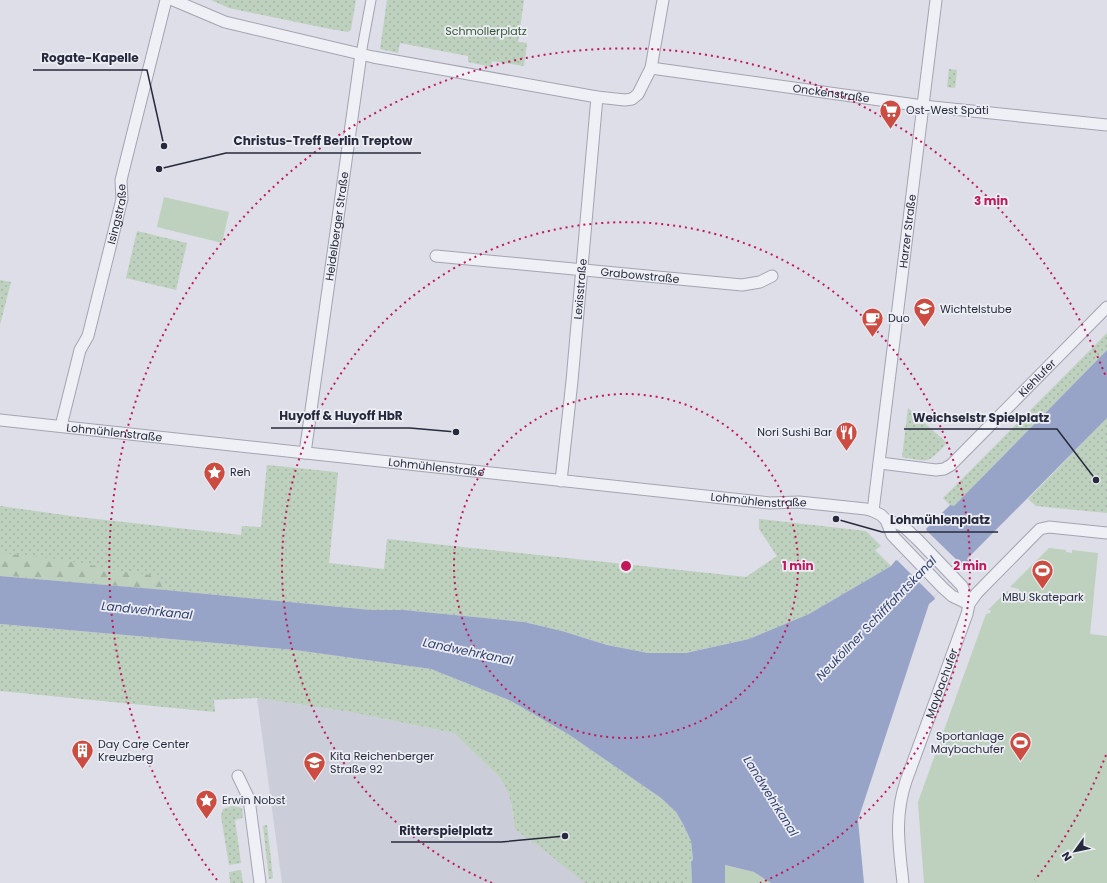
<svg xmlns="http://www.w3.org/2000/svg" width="1107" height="883" viewBox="0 0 1107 883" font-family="Poppins,sans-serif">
<defs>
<pattern id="grass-dots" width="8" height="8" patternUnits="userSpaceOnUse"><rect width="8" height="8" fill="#bed0be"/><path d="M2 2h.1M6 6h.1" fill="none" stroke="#a3b3a4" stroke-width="1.8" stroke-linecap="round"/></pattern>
<pattern id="forest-firs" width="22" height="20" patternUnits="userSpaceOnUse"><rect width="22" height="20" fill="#bed0be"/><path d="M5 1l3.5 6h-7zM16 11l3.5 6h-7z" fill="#a3b3a4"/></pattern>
</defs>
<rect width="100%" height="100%" fill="#dddee7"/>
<polygon fill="#cbcdd9" points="257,698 350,712 454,733 500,778 506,786 510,797 515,829 534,842 586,883 282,883"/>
<g fill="url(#grass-dots)">
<polygon points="211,0 356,0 351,29 348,32 325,28 229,8"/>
<polygon points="387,0 524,0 518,42 527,43 524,66 492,61 491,67 468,62 468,56 400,43 398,53 380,49"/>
<polygon points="949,69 957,70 955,88 947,87"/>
<polygon points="137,231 187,243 176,290 126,278"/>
<polygon points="0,280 11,282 0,325"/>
<polygon points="1107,333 1107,350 954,506 950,505 943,498"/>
<path d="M 908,408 L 947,443 C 927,464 930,462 902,457 Z"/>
<polygon points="1107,418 1107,513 1036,506 1028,499"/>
<polygon points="267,465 336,472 338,473 329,563 384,569 387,539 746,577 777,556 759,529 759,519 866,531 881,546 875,550 891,566 809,614 749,639 686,653 648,653 607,645 562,631 524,622 404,610 371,610 166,590 0,576 0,506 78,517 241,535 242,526 261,527"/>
<path d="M 0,624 L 295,650 L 431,669 L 511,701 L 568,734 L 661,798 L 676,812 L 683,824 L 691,841 L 693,860 L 687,861 L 687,883 L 586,883 L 581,880 L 534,842 L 533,843 L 515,829 C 512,811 512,793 500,778 L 454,733 L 350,712 L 257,698 L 214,700 L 215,712 L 0,691 Z"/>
<polygon points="233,806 242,808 243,817 242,818 235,820 241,863 229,865 221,816 223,809"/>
<polygon points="267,825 273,878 269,879 263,826"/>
<polygon points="241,870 243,883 230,883 229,872"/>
</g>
<polygon fill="url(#forest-firs)" points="0,553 58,559 131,573 160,576 166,590 0,575"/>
<g fill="#bed0be">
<polygon points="164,197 229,212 222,243 157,227"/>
<polygon points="1049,548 1066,550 1066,552 1072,553 1072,550 1098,553 1090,634 1107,636 1107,883 924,883 918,802 986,614 990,613 991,610 988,610 1007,591 1019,593 1019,589 1010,587"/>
<polygon points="687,861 691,861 692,883 687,883"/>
<polygon points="724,865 754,872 771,883 725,883"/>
</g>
<polygon fill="#98a4c7" points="1107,350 1107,418 967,559 970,563 965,568 964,567 934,597 935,599 929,604 858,820 864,883 771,883 754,872 725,865 725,883 692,883 691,861 693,860 691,841 683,824 676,812 661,798 568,734 511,701 431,669 295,650 0,624 0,576 166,590 371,610 404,610 524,622 562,631 607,645 648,653 686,653 749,639 809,614 891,566 896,560 898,561 927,531 926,529 950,505 954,506"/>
<polygon fill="#dddee7" points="927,531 964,567 934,597 898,561"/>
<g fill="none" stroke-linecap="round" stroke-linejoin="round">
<defs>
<polyline id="pedestrian" points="361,54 371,0"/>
<g id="minor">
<polyline points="173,0 225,22 373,57 597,97 625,100 632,99 638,94 651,68 663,0"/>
<path id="s1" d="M 651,68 L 923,106 L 1107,125"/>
<path id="s2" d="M 436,256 L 742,285 L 760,282 L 772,276"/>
<path id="s3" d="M 0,420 L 770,503 L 799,502 L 866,509 L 873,511 L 881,515 L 886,520 L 892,535 L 943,588 L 952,596 L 969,604"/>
<path id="s4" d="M 61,426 L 80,350 L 88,336 L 122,199 L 121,180 L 166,0"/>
<path id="s5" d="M 305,453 L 361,54"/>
<path id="s6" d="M 880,463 L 936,470 L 944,469 L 951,465 L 1107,307"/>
<path id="s7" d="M 561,481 L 572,381 L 597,97"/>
<path id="s8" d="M 873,511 L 936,0"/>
<polyline points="886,520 902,525 918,540 962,586 969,604"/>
<polyline points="238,776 249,799 260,883"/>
<path id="s9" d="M 903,883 C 899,846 894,817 906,781 L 967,614 L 969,604 L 977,593 L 1040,529 L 1049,527 L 1107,533"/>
</g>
</defs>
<use href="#pedestrian" stroke="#a3a4b1" stroke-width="11"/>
<use href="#minor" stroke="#a3a4b1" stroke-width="13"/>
<use href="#pedestrian" stroke="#eff0f5" stroke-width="9"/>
<use href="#minor" stroke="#eff0f5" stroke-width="11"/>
</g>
<g fill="none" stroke="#c2185b" stroke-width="2" stroke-dasharray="2 4">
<circle cx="626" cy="566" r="172"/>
<path d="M492 883A344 344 0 1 1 760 883"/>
<path d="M1106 755A516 516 0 0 1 1035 880M217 880A516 516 0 1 1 1106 377"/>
</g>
<defs>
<symbol id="supermarket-pin" viewBox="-11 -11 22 30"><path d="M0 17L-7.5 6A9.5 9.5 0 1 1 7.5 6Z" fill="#cc4c42" stroke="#eceef4"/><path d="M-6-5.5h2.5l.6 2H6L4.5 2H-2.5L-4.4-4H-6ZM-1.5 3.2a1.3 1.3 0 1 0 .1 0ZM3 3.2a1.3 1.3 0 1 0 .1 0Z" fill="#fff"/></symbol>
<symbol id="school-pin" viewBox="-11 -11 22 30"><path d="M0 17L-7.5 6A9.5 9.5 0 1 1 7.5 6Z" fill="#cc4c42" stroke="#eceef4"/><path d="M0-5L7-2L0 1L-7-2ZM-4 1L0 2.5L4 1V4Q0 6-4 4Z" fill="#fff"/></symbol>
<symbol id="cafe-pin" viewBox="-11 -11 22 30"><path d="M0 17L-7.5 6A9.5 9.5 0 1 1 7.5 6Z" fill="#cc4c42" stroke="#eceef4"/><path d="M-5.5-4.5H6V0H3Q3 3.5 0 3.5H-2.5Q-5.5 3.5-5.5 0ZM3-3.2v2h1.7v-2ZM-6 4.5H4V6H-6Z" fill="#fff"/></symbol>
<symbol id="restaurant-pin" viewBox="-11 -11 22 30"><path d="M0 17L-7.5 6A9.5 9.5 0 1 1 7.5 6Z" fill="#cc4c42" stroke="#eceef4"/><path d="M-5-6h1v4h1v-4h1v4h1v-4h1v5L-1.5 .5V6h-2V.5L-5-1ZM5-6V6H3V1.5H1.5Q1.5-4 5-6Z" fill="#fff"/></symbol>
<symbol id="sight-pin" viewBox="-11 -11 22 30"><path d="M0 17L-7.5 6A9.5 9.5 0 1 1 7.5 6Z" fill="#cc4c42" stroke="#eceef4"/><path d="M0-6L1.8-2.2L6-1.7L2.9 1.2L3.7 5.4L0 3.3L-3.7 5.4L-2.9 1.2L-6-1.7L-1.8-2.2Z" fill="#fff"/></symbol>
<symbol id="stadium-pin" viewBox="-11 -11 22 30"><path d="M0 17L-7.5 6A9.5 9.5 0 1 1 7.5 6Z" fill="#cc4c42" stroke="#eceef4"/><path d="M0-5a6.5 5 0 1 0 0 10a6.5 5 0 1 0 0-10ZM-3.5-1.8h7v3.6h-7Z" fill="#fff"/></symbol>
<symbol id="building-pin" viewBox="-11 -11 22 30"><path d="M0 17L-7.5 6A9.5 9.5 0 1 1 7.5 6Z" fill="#cc4c42" stroke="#eceef4"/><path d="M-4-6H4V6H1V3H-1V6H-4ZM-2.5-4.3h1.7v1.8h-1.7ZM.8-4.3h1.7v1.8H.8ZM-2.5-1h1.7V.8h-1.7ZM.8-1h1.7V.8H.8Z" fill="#fff"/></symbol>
</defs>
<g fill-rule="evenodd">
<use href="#supermarket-pin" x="878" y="98" width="25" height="34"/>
<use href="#school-pin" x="912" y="296" width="25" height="34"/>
<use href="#cafe-pin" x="860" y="306" width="25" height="34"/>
<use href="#restaurant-pin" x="834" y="420" width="25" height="34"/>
<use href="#sight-pin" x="202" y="460" width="25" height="34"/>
<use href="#stadium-pin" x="1030" y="558" width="25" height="34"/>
<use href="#stadium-pin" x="1008" y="730" width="25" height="34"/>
<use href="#building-pin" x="70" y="738" width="25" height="34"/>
<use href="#school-pin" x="302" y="750" width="25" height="34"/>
<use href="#sight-pin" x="194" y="788" width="25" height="34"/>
</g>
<g text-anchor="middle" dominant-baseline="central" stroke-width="3.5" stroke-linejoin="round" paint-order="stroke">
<g font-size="11" fill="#345835" stroke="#eceef4">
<text x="486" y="31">Schmollerplatz</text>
</g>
<g font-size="11" fill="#272a3d" stroke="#eceef4">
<text stroke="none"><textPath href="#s1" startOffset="182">Onckenstraße</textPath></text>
<text stroke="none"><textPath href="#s4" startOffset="220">Isingstraße</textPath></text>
<text stroke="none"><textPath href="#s5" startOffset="229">Heidelberger Straße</textPath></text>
<text stroke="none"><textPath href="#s8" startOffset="282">Harzer Straße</textPath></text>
<text stroke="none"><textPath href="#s2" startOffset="205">Grabowstraße</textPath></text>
<text stroke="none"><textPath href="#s7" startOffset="193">Lexisstraße</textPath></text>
<text stroke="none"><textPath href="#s6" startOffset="195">Kiehlufer</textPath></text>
<text stroke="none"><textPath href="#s3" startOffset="115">Lohmühlenstraße</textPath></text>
<text stroke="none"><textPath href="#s3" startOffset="439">Lohmühlenstraße</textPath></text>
<text stroke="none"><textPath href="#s3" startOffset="763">Lohmühlenstraße</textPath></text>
<text stroke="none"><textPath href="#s9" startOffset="207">Maybachufer</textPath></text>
</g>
<g font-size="11" fill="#272a3d" stroke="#eceef4" text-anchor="start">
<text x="906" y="110">Ost-West Späti</text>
<text x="940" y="309">Wichtelstube</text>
<text x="888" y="318">Duo</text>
<text x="832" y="432" text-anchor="end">Nori Sushi Bar</text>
<text x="230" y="472">Reh</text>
<text x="1043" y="597" text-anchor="middle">MBU Skatepark</text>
<text x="1004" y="736" text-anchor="end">Sportanlage<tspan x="1004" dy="13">Maybachufer</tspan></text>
<text x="98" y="744">Day Care Center<tspan x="98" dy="13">Kreuzberg</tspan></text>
<text x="330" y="756">Kita Reichenberger<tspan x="330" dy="13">Straße 92</tspan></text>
<text x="222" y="800">Erwin Nobst</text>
</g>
<g font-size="12" font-style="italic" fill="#313f70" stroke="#eceef4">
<text transform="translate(147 610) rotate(6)">Landwehrkanal</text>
<text transform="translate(876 618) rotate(-46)">Neuköllner Schifffahrtskanal</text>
<text transform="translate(468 651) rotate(12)">Landwehrkanal</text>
<text transform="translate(771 796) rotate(58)">Landwehrkanal</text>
</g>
</g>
<circle cx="626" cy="566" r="6" fill="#c2185b" stroke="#eceef4" stroke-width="2"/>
<g font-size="12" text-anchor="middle" font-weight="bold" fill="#c2185b" stroke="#eceef4" stroke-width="3.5" stroke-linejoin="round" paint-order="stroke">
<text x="991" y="205">3 min</text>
<text x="798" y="570">1 min</text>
<text x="970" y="570">2 min</text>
</g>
<path fill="none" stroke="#272a3d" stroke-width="1.5" d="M164 146L147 70H33M159 169L226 153H421M456 432L410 428H271M1096 480L1057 429H904M836 519L882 532H998M565 836L501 842H391"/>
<g fill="#272a3d" stroke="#eceef4" stroke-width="1.5">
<circle cx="164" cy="146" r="4"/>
<circle cx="159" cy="169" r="4"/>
<circle cx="456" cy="432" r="4"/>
<circle cx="1096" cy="480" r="4"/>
<circle cx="836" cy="519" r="4"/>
<circle cx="565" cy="836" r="4"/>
</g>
<g font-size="12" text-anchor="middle" font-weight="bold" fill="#272a3d" stroke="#eceef4" stroke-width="3.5" stroke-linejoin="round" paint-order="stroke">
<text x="90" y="62">Rogate-Kapelle</text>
<text x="323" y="145">Christus-Treff Berlin Treptow</text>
<text x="341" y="420">Huyoff &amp; Huyoff HbR</text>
<text x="981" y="422">Weichselstr Spielplatz</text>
<text x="940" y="524">Lohmühlenplatz</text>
<text x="446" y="835">Ritterspielplatz</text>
</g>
<g transform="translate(1075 851) rotate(237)" stroke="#eceef4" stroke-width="3" paint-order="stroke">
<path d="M0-3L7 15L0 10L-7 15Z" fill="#272a3d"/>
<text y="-6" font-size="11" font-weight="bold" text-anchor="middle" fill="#272a3d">N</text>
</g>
</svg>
